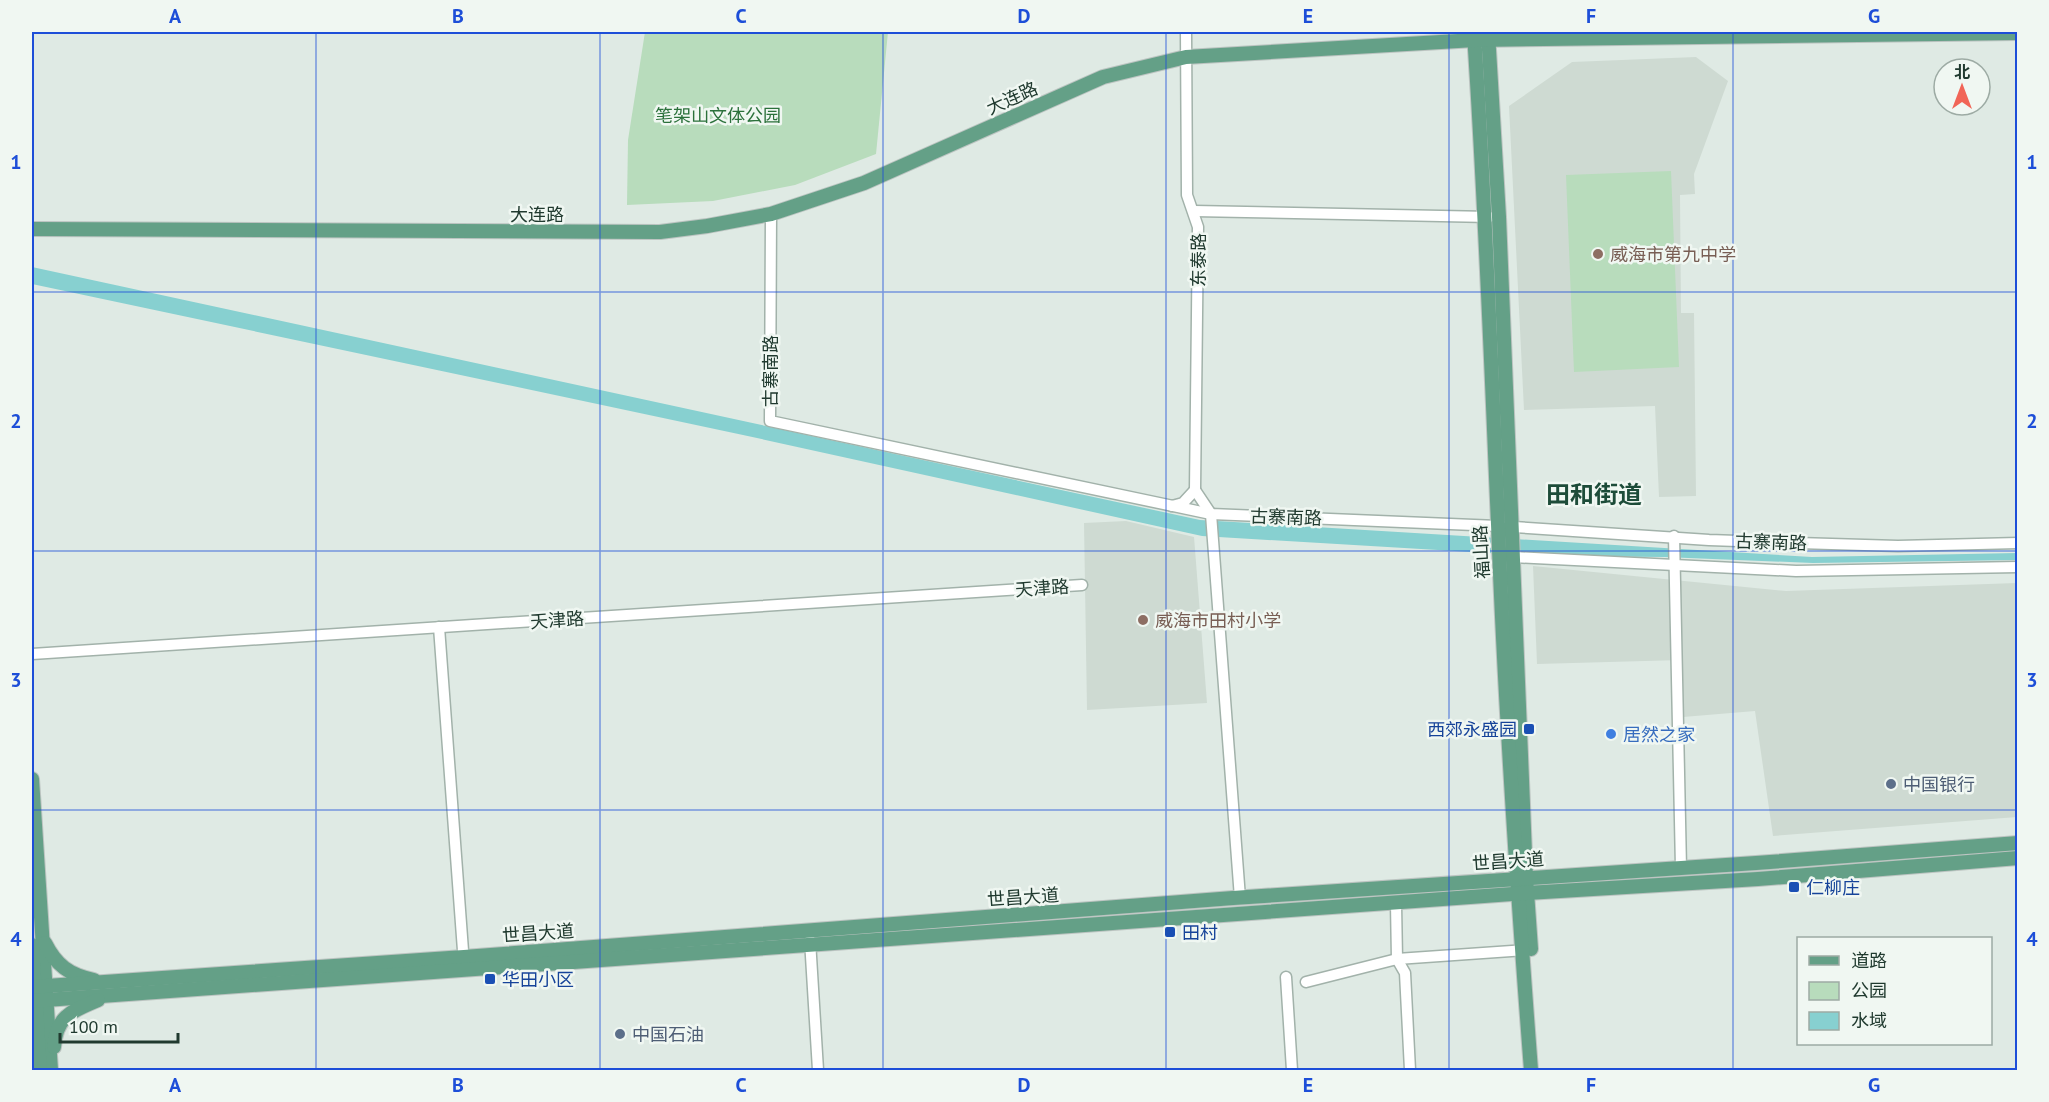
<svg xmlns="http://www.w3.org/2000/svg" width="2049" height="1102" viewBox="0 0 2049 1102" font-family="'PT Sans','Noto Sans SC',sans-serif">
<rect width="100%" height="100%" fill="#dfeae4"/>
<g fill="#cedad2">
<polygon points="1696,57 1728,81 1694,174 1695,194 1680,195 1681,313 1694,313 1696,496 1659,497 1655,406 1524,410 1509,106 1572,62"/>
<polygon points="1126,521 1194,537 1207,703 1087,710 1084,523"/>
<polygon points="1533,566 1786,591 2017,583 2017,817 1773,836 1755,711 1683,717 1681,660 1537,664"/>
</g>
<g fill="#b8dcbc">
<polygon points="645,32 888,32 876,154 795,185 713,201 627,205 628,140"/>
<polygon points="1671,171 1679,367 1574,372 1566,175"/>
</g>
<polygon fill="#87d0d0" points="32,267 1200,520 1812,557 2017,553 2017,560 1813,563 1664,557 1539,556 1202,536 743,435 32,284"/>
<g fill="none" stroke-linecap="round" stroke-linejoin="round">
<defs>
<g id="minor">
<polyline points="1186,32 1187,195 1198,227 1195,490"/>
<polyline points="1194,211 1490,217"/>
<polyline points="771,214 770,421 1211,514 1498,526 1709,540 1798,543 1898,546 2018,543"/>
<polyline points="1195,490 1211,514 1240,898"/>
<polyline points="1172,506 1183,503 1195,490"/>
<polyline points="1674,536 1681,868"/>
<polyline points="1513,557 1796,571 2018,567"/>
<polyline points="439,627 464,964"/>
<polyline points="32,654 1082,585"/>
<polyline points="1396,904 1397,959 1405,973 1410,1070"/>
<polyline points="810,940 818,1070"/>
<polyline points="1286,977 1292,1070"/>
<polyline points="1306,982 1397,959 1527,950"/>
</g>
<g id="major">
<polyline points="1488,33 1499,217 1526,878 1531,949"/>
<path d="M 1474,34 C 1485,197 1491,360 1498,524 C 1505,706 1517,888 1531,1070"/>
<polyline points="32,229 660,232 707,226 771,214 864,183 1103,77 1186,57 1475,40 2018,33"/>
<polyline points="32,779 51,1070"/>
<path d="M 45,943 C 56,965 69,975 94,980"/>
<polyline points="32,945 40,1070"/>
<polyline points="32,987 464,957 1233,898 1756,863 2018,843"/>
<polyline points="32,1001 1527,893 1758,879 2018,858"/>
<path d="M 54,1047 C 56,1016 72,1011 98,1000"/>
</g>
</defs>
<use href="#minor" stroke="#a2b2aa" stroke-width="13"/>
<use href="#major" stroke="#bcc4c1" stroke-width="16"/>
<use href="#minor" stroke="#fff" stroke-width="10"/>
<use href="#major" stroke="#64a087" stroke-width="14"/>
</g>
<path fill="none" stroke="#1d4ed8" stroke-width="1.5" stroke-opacity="0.55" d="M 316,32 L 316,1070M 600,32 L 600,1070M 883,32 L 883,1070M 1166,32 L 1166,1070M 1449,32 L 1449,1070M 1733,32 L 1733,1070M 32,292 L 2018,292M 32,551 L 2018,551M 32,810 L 2018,810"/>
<g fill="#8d6e63" stroke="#f0f7f2" stroke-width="2">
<circle cx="1598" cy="254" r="6"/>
<circle cx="1143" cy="620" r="6"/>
</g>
<g fill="#1a4fb4" stroke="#f0f7f2" stroke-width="2">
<rect x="1523" y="723" width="12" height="12" rx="3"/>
<rect x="1788" y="881" width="12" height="12" rx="3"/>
<rect x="1164" y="926" width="12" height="12" rx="3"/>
<rect x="484" y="973" width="12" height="12" rx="3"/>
</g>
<circle fill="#3f7fe0" stroke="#f0f7f2" stroke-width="2" cx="1611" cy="734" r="6"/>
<g fill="#5c6f8a" stroke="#f0f7f2" stroke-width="2">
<circle cx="1891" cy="784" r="6"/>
<circle cx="620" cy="1034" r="6"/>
</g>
<g text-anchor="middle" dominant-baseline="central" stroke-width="5" stroke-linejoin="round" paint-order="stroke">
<g font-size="18" fill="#203a2f" stroke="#f0f7f2">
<text transform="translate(1012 98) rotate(-24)">大连路</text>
<text x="537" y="214">大连路</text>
<text transform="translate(1198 260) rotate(-90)">东泰路</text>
<text transform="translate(770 371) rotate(-90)">古寨南路</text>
<text transform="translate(1286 517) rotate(2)">古寨南路</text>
<text transform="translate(1771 542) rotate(2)">古寨南路</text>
<text transform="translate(1481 552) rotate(-93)">福山路</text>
<text transform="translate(1042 588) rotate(-4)">天津路</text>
<text transform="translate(557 620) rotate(-4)">天津路</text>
<text transform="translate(1508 861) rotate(-4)">世昌大道</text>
<text transform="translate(1023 897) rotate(-4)">世昌大道</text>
<text transform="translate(538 933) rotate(-4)">世昌大道</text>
</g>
<g font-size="18" fill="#2b713b" stroke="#f0f7f2">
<text x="718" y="115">笔架山文体公园</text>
</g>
<g font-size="18" fill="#785e54" stroke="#f0f7f2" text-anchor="start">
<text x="1610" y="254">威海市第九中学</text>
<text x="1155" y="620">威海市田村小学</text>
</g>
<g font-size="18" fill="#164399" stroke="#f0f7f2" text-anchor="start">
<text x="1517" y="729" text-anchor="end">西郊永盛园</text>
<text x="1806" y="887">仁柳庄</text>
<text x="1182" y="932">田村</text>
<text x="502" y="979">华田小区</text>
</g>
<g font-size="18" fill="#366cbe" stroke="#f0f7f2" text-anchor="start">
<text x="1623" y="734">居然之家</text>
</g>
<g font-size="18" fill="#4e5e75" stroke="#f0f7f2" text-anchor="start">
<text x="1903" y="784">中国银行</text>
<text x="632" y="1034">中国石油</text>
</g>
<g font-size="24" font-weight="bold" fill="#1d4c39" stroke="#f0f7f2">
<text x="1594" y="494">田和街道</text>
</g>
</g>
<rect width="2049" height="1102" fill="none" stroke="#f0f7f2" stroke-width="66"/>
<rect x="1797" y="937" width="195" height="108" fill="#f0f7f2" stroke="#9daba4" stroke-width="1.5"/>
<rect x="1809" y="956" width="30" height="9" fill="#64a087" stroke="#9daba4" stroke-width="1.5"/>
<text x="1851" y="967" font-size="18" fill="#203a2f">道路</text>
<rect x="1809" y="982" width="30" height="18" fill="#b8dcbc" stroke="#9daba4" stroke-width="1.5"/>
<text x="1851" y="997" font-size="18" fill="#203a2f">公园</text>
<rect x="1809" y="1012" width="30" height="18" fill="#87d0d0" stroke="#9daba4" stroke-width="1.5"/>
<text x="1851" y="1027" font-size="18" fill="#203a2f">水域</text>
<g transform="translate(1962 87)"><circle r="28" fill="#f0f7f2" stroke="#9daba4" stroke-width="1.5"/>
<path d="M0-4.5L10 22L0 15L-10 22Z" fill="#f16557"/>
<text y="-9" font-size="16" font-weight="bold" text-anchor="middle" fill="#203a2f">北</text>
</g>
<path d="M60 1033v9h118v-9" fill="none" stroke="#203a2f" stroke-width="3"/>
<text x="69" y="1033" font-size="18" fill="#203a2f" stroke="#f0f7f2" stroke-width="4.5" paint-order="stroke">100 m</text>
<rect x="33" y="33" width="1983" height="1036" fill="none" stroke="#1d4ed8" stroke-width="2"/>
<g font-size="20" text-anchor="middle" font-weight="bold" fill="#1d4ed8">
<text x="175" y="23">A</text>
<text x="458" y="23">B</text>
<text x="741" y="23">C</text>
<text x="1024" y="23">D</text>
<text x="1308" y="23">E</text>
<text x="1591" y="23">F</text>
<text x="1874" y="23">G</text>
<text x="16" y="169">1</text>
<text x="2032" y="169">1</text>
<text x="16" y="428">2</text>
<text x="2032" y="428">2</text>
<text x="16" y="687">3</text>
<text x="2032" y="687">3</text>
<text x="16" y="946">4</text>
<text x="2032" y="946">4</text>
<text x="175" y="1092">A</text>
<text x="458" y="1092">B</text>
<text x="741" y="1092">C</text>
<text x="1024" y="1092">D</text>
<text x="1308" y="1092">E</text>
<text x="1591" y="1092">F</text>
<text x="1874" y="1092">G</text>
</g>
</svg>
